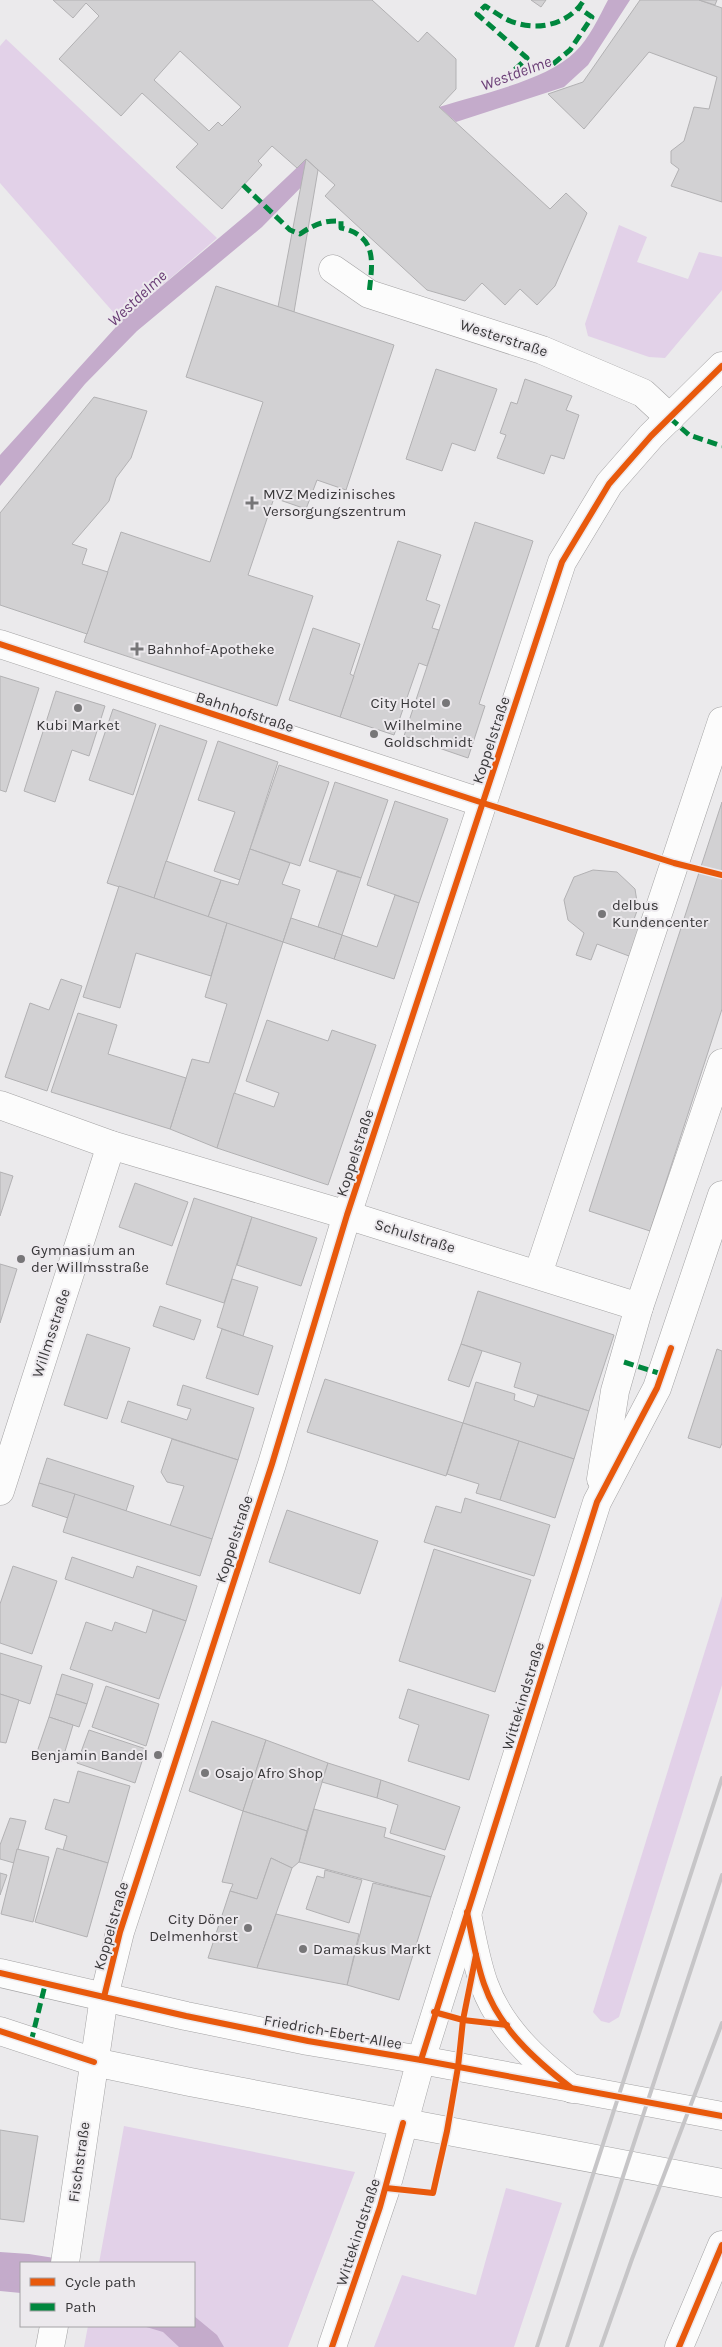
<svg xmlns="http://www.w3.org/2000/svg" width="722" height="2347" viewBox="0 0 722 2347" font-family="Karla,sans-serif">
<rect width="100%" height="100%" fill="#ebeaec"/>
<g fill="#e2d1e8">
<polygon points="6,39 217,238 121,321 0,183 0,46"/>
<polygon points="619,225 647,237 637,262 688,279 699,252 722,257 722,290 665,358 649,357 588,336 585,324"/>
<polygon points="722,1596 722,1685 619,2017 609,2023 601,2021 593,2012"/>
<polygon points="124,2126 355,2172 288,2347 84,2347 88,2326 194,2326 194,2263 99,2263"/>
<polygon points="506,2188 562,2203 514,2347 374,2347 402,2275 476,2295"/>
</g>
<g fill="#c4abcb">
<path d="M 608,0 L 630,0 L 588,65 L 564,87 L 456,122 L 439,107 C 479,94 546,81 575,52 C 589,39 599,17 608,0 Z"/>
<polygon points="306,159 318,170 262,227 137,331 85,384 0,486 0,455 125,317 251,211"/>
<polygon points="0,2252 29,2254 86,2263 21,2263 21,2293 0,2291"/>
<polygon points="194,2316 217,2335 224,2347 179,2347 163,2332 143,2326 194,2326"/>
</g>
<g fill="#d2d1d3" stroke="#b2b1b3" fill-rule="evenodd">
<path d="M 53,0 L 372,0 L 418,42 L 427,32 L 456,59 L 456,89 L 439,107 L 550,209 L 566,193 L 587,213 L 555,286 L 537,305 L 520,289 L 505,305 L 482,283 L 465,301 L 427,290 L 325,196 L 335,185 L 306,159 L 297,168 L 272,146 L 258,161 L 262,165 L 222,209 L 176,167 L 198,144 L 142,93 L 121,116 L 59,59 L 99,16 L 86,3 L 73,18 ZM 180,51 L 241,107 L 222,126 L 218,122 L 209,131 L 154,80 Z"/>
<polygon points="531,0 546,0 541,7"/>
<polygon points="640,0 699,0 722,8 722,202 671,186 679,169 671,163 671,151 684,141 694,107 709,109 717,77 649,52 584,129 548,94 583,82"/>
<polygon points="699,0 717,0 715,5"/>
<polygon points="306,159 318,170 294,312 278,307"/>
<polygon points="216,286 394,345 346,490 317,480 306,509 274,498 248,575 313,596 277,706 84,642 121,532 210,562 263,402 186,377"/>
<polygon points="436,369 497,389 475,451 452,443 442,471 406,459"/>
<polygon points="525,379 572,396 566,410 579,415 564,459 551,455 544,474 497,458 506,435 500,433 511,402 517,404"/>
<polygon points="94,397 147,411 131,458 116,478 109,501 72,544 87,549 82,564 108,572 87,634 0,605 0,513"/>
<polygon points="475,522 533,541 479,704 485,706 468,758 404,736"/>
<polygon points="398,541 441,555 426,600 440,605 432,628 439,630 427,666 419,663 394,735 340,717"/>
<polygon points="313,628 360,644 350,674 354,676 340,717 289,700"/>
<polygon points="0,676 39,688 6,792 0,790"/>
<polygon points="56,691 105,706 89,756 72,750 55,802 24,791"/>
<polygon points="113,709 156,724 133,795 89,780"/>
<polygon points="160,725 207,741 154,898 107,883"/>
<polygon points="218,741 278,762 240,880 214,871 235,812 198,800"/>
<polygon points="279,765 329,782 300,866 250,849"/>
<polygon points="335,782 388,800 361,878 309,861"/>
<polygon points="395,801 448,819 419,903 367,885"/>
<polygon points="722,802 722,1009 650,1231 589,1211"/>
<polygon points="250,849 290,863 282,884 300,890 283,942 208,917 221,880 238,885"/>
<polygon points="166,861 221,880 208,917 154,898"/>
<polygon points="593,870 617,872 635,889 638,908 633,922 641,925 629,956 597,944 591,960 576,955 584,933 568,920 564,900 574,877"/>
<polygon points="337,871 361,878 342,935 318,927"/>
<polygon points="119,886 227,923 211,976 136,953 120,1008 83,997"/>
<polygon points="395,895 419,903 394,979 334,959 342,935 377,947"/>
<polygon points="291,918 342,935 334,959 283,942"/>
<polygon points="227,923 283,942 217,1148 170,1129 192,1059 209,1063 227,1004 205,997"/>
<polygon points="61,979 82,986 47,1091 5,1077 30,1003 49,1010"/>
<polygon points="78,1013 117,1025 108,1054 186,1078 170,1129 51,1092"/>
<polygon points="267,1020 328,1041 332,1030 376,1045 328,1185 217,1148 234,1093 274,1107 279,1093 246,1081"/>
<polygon points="0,1172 13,1176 0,1216"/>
<polygon points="135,1183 188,1202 172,1246 119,1227"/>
<polygon points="194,1198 252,1217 224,1303 166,1284"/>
<polygon points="252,1217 317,1238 301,1286 237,1265"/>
<polygon points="0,1264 17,1269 0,1323"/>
<polygon points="232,1279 258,1287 243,1336 217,1327"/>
<polygon points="478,1291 614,1335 589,1411 514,1387 521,1363 461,1344"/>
<polygon points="160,1306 201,1320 194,1340 153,1326"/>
<polygon points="222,1329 273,1346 258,1395 206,1378"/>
<polygon points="87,1334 130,1348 107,1419 64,1405"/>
<polygon points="461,1344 482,1351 469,1387 448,1380"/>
<polygon points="717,1349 722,1351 722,1443 720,1448 688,1438"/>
<polygon points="325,1379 463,1423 446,1476 307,1432"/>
<polygon points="476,1382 515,1394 514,1400 534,1407 538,1395 589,1411 574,1459 463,1423"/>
<polygon points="183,1385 254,1408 238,1460 121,1422 128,1401 187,1420 191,1409 177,1405"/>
<polygon points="463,1423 519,1441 500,1500 476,1493 479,1484 447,1474"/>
<polygon points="172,1439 238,1460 212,1539 170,1526 184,1486 167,1482 161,1472"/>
<polygon points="519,1441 574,1459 555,1518 500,1500"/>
<polygon points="47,1458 134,1486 126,1511 39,1483"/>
<polygon points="39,1483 75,1494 68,1518 32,1506"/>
<polygon points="75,1494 212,1539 200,1576 63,1532"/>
<polygon points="465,1498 550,1525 534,1576 424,1542 436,1506 461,1513"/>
<polygon points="287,1510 378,1541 360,1594 269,1562"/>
<polygon points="434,1549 531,1580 495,1692 399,1661"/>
<polygon points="72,1557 133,1578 137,1566 197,1586 186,1621 65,1579"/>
<polygon points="13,1566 57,1581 32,1654 0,1643 0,1604"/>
<polygon points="153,1610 186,1621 159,1699 70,1669 86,1622 112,1631 115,1622 146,1633"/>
<polygon points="0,1653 42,1666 30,1704 0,1694"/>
<polygon points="62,1674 93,1684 87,1704 56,1694"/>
<polygon points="106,1686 159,1704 146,1746 92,1727"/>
<polygon points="408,1689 489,1715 469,1780 408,1761 419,1725 399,1718"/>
<polygon points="0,1694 19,1700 6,1743 0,1742"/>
<polygon points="56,1694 87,1704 79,1727 49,1717"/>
<polygon points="49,1717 73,1725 62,1761 37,1752"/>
<polygon points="212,1721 266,1740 243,1811 189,1791"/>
<polygon points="89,1730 146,1749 135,1783 77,1763"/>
<polygon points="266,1740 328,1763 307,1831 243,1811"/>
<polygon points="328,1763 381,1780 377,1798 322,1782"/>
<polygon points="78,1771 130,1786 108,1863 63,1850 67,1836 45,1829 54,1799 69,1803"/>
<polygon points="381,1780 460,1807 445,1850 390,1833 398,1805 377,1798"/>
<polygon points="314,1809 386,1828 384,1837 445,1856 431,1897 299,1862"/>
<polygon points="243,1811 307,1831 299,1862 292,1868 271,1858 257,1899 230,1891 233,1884 222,1882"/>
<polygon points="10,1818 26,1821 14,1863 0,1859 0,1845"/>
<polygon points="57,1848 108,1863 87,1937 35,1922"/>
<polygon points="17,1849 49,1857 33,1922 1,1914"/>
<polygon points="271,1858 292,1868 257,1968 208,1958 230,1891 257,1899"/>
<polygon points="325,1870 362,1880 349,1923 306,1909 317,1876 324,1878"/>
<polygon points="0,1873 7,1875 0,1895"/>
<polygon points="373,1883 431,1897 399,2000 347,1985"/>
<polygon points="276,1914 359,1934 347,1985 257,1968"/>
<polygon points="0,2130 38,2136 24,2222 0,2219"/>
</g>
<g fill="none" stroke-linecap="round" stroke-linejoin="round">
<defs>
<g id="minor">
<polyline points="333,269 369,294 542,350 643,393 670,418"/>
<polyline points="0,644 483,803"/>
<polyline points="0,1105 111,1145 347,1215 639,1307"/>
<polyline points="538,1274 722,721"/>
<polyline points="601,1479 615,1391 639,1307 722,1063"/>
<polyline points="0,1491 111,1145"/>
<path d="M 467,1914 C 472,1937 476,1962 484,1984 C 500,2029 536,2061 572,2089"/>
<polyline points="421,2060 597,1502 657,1388 722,1195"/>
<polyline points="65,2263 104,1997 120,1932 272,1464 347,1215 562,562 609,484 651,436 722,366"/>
<polyline points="50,2347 54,2326"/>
<polyline points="679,2347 722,2245"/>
</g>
<g id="major">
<polyline points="0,1973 186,2016 308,2041 421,2060 722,2116"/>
<polyline points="0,2031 94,2062 190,2082 722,2183"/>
<polyline points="332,2347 386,2188 421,2060"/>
</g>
</defs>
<use href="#minor" stroke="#a4a3a4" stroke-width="29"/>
<use href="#major" stroke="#a4a3a4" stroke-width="29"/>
<use href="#minor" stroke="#fcfcfc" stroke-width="28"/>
<use href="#major" stroke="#fcfcfc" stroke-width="28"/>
<g stroke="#c6c5c7" stroke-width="4">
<polyline points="537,2347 722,1778"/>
<polyline points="567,2347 722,1875"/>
<polyline points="601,2347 632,2259 722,2023"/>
</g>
<g stroke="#00873e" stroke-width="5" stroke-dasharray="10 5" stroke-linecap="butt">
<polyline points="553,64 570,50 592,17 579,8"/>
<path d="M 504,80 L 527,58 L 477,14 L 485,6 C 495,12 505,20 516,23 C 541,31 570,23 584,0"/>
<path d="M 243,185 L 290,230 L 300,234 C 313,225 324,220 341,221 L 341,228 C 379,236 372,265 369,294"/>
<polyline points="670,418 689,435 722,446"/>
<polyline points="624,1362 662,1374"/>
<polyline points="31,2042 45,1985"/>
</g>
<defs>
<g id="cycleway">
<polyline points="0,644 483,803 674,863 722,875"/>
<path d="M 467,1912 C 472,1936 476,1961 484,1984 C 499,2028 535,2060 570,2087"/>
<polyline points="0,1973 186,2016 308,2041 421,2060 722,2116"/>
<polyline points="104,1997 120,1932 272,1464 347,1215 562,562 609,484 651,436 722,366"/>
<polyline points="434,2012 463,2020 507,2025"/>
<polyline points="0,2031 94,2062"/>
<polyline points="421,2060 597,1502 657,1388 671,1348"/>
<polyline points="386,2188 433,2193 447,2131 458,2067 463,2020 476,1955"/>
<polyline points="332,2347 380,2207 403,2123"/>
<polyline points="679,2347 722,2245"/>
</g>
</defs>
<use href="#cycleway" stroke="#ece9ed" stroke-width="9"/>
<use href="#cycleway" stroke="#e8590c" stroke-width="6"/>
</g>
<g fill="#777678" stroke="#ece9ed" stroke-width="2">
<path d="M249.5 495.5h5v5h5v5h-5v5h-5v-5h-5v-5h5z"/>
<path d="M134.5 641.5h5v5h5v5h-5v5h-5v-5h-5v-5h5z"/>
<circle cx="446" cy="703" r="5"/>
<circle cx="78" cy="708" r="5"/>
<circle cx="374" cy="734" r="5"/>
<circle cx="602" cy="914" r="5"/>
<circle cx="21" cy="1259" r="5"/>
<circle cx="158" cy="1755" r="5"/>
<circle cx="205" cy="1773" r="5"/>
<circle cx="248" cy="1928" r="5"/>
<circle cx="303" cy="1949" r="5"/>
</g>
<g text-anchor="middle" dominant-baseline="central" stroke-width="4" stroke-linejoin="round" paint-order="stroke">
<g font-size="15" fill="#39383a" stroke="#ece9ed">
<text transform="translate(504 338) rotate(18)">Westerstraße</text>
<text transform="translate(245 712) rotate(18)">Bahnhofstraße</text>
<text transform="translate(491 740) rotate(-72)">Koppelstraße</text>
<text transform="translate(355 1153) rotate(-72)">Koppelstraße</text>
<text transform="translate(415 1236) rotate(17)">Schulstraße</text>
<text transform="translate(51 1333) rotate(-72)">Willmsstraße</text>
<text transform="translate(234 1539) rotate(-72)">Koppelstraße</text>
<text transform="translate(523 1696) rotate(-73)">Wittekindstraße</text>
<text transform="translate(111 1926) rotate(-74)">Koppelstraße</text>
<text transform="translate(333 2032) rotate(10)">Friedrich-Ebert-Allee</text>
<text transform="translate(79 2162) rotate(-82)">Fischstraße</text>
<text transform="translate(358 2232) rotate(-72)">Wittekindstraße</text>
</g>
<g font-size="15" fill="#39383a" stroke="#ece9ed" text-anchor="start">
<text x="263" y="494">MVZ Medizinisches<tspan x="263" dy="17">Versorgungszentrum</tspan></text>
<text x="147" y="649">Bahnhof-Apotheke</text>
<text x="436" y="703" text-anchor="end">City Hotel</text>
<text x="78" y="725" text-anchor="middle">Kubi Market</text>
<text x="384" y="725">Wilhelmine<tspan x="384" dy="17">Goldschmidt</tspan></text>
<text x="612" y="905">delbus<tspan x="612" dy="17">Kundencenter</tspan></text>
<text x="31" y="1250">Gymnasium an<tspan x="31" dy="17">der Willmsstraße</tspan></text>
<text x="148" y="1755" text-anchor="end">Benjamin Bandel</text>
<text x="215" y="1773">Osajo Afro Shop</text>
<text x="238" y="1919" text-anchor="end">City Döner<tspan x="238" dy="17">Delmenhorst</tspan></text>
<text x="313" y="1949">Damaskus Markt</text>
</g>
<g font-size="16" font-style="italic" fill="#693c75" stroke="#ece9ed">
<text transform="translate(516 73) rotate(-20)">Westdelme</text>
<text transform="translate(137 298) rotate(-43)">Westdelme</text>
</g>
</g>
<rect x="20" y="2262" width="175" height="65" fill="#ece9ed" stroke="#a4a2a5"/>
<rect x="30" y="2278" width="25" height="8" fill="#e8590c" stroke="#a4a2a5"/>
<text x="65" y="2287" font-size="15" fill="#39383a">Cycle path</text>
<rect x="30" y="2303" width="25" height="8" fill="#00873e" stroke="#a4a2a5"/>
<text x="65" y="2312" font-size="15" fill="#39383a">Path</text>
</svg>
